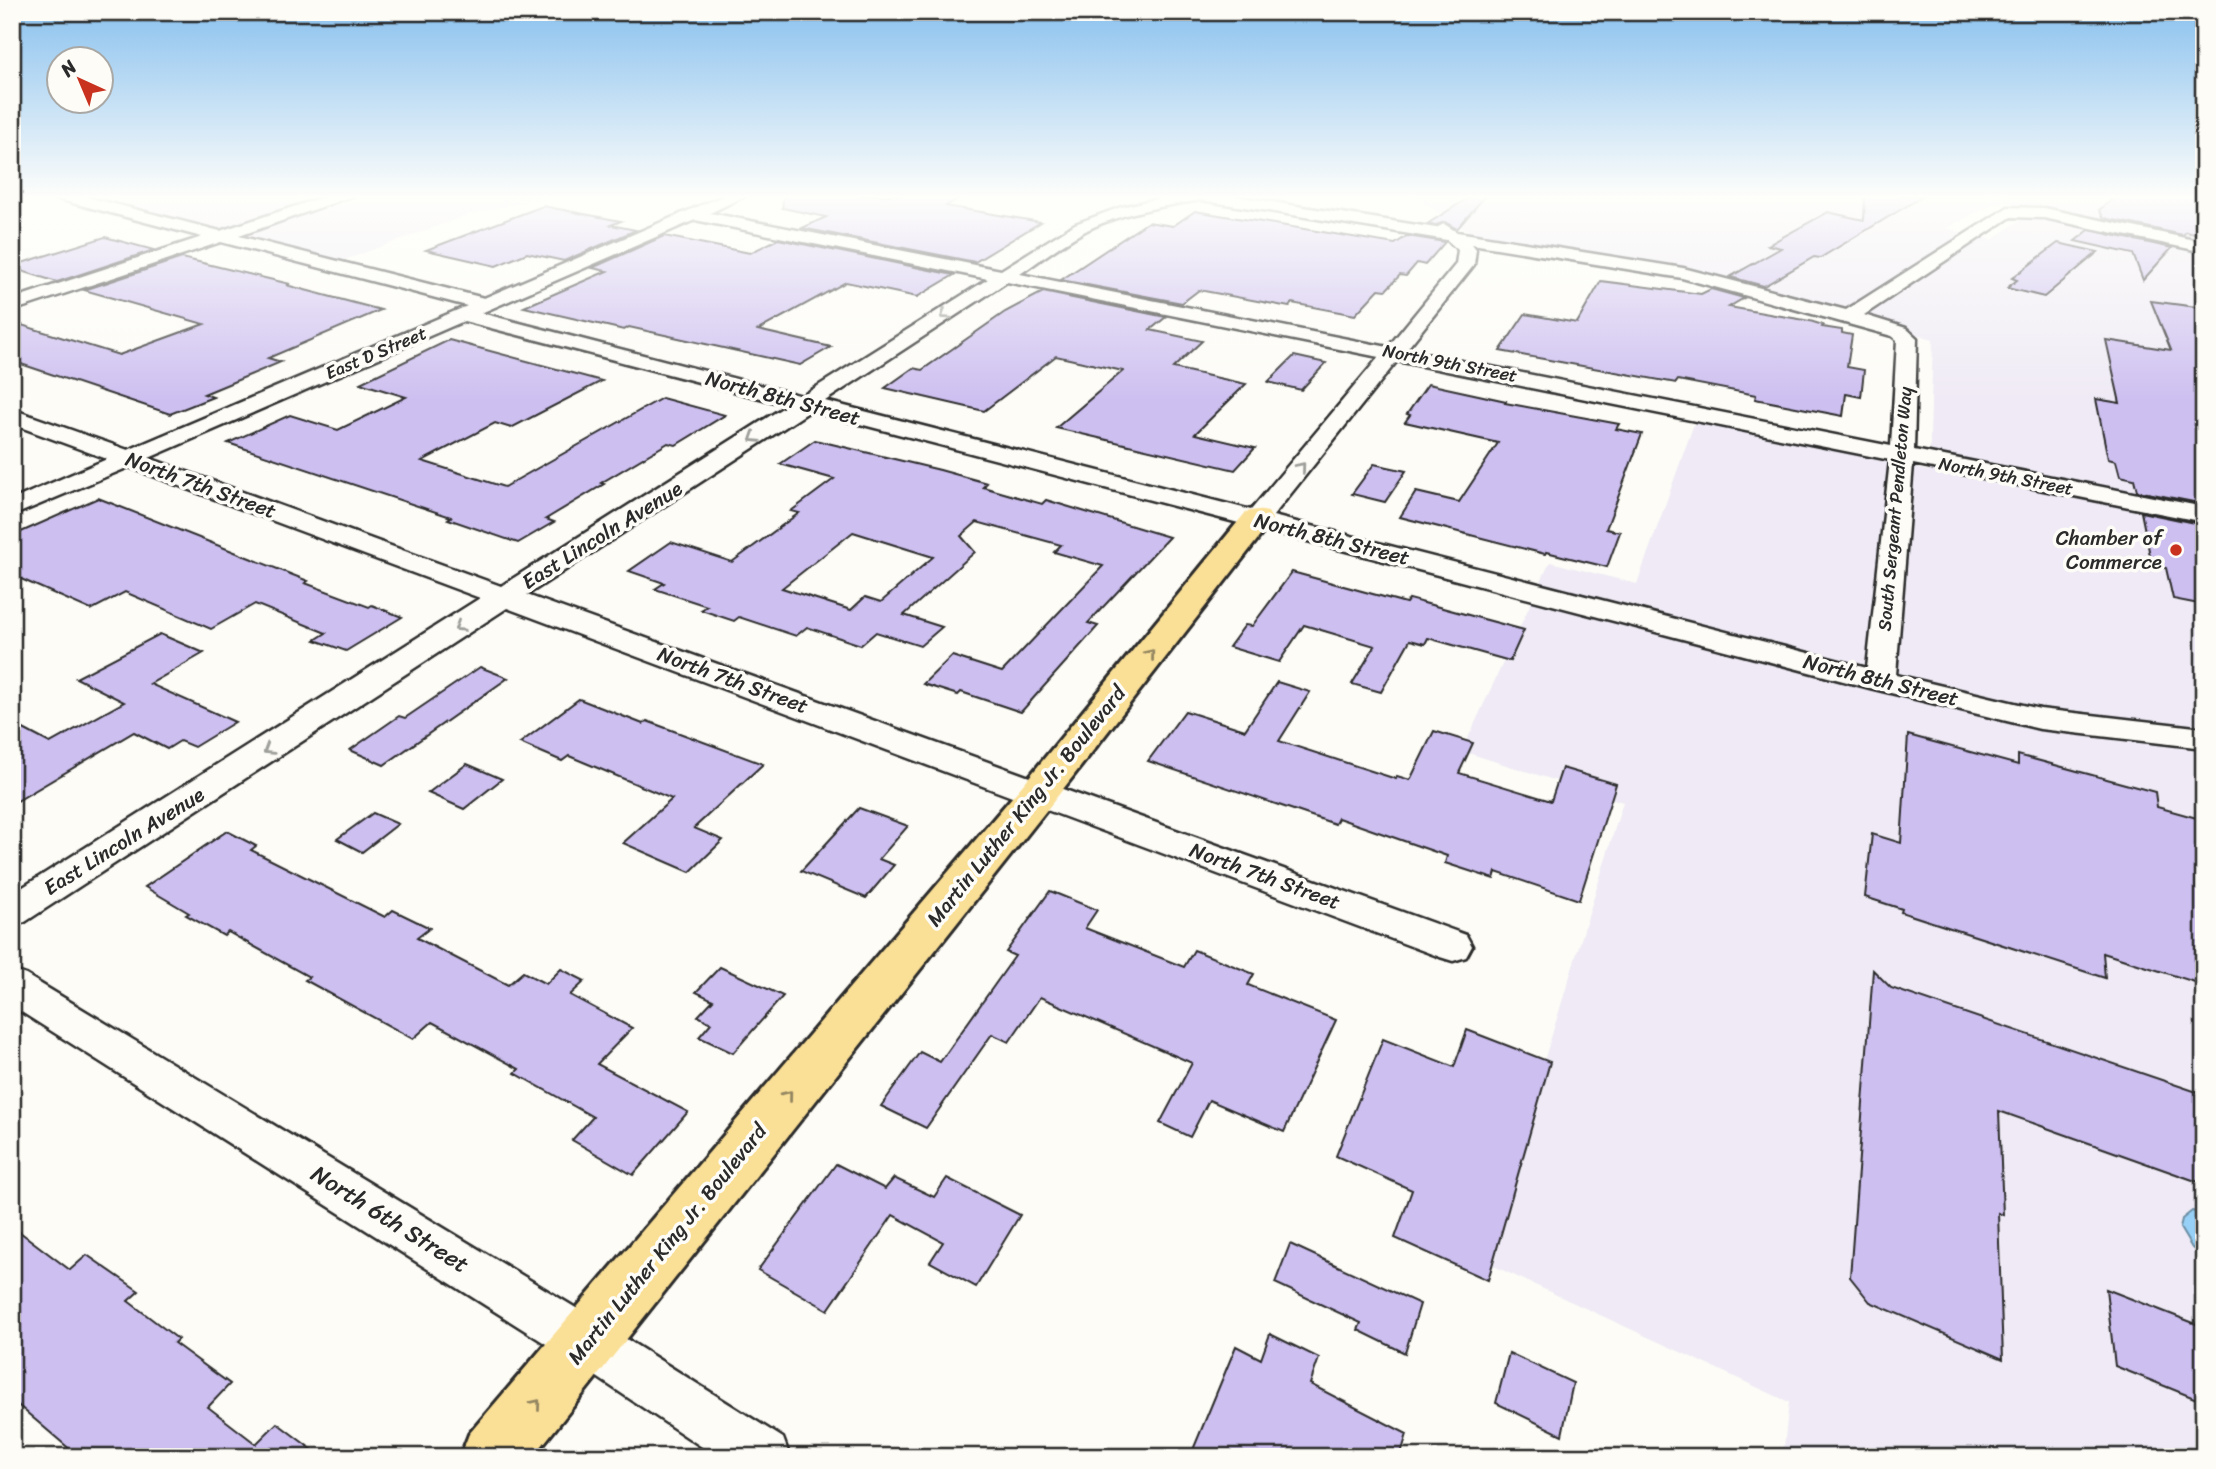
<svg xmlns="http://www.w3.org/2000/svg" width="2216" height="1469" viewBox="0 0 2216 1469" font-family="Sriracha,sans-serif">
<rect width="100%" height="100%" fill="#fdfcf7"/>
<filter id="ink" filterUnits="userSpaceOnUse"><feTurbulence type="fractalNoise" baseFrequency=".0143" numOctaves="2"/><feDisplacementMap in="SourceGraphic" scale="14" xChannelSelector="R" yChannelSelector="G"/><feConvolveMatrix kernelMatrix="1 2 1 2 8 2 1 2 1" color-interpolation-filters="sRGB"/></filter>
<g filter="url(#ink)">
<g fill="#efeaf5">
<polygon points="31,195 558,195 470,214 317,270"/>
<polygon points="1410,195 2204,195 2204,242 2026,205 2003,203 1991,205 1946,228 1992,240 2025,216 2042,216 2204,251 2204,1457 1783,1457 1789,1402 1483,1261 1623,802 1462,751 1550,562 1637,584 1695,421 1929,471 1933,339 1680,265 1470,232"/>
</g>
<polygon fill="#98d1f7" stroke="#6c8fa5" stroke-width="2" points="2192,1211 2204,1214 2204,1257 2192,1248 2180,1228 2182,1219"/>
<g fill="#cdbff0" stroke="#2b2b2b" stroke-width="2" fill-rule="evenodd">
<polygon points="784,195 965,195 946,206 1041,222 975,262 802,228 826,217 782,208"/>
<polygon points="1473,195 1486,195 1457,229 1445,222 1436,225 1427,224"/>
<polygon points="1865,195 1925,195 1820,258 1814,257 1764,286 1730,277 1781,248 1768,245 1828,212 1864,220"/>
<polygon points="2118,195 2204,195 2204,236 2186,232 2183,235 2104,218 2099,210"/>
<polygon points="543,206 621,221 611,225 636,230 564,261 527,253 496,266 426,250"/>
<polygon points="1195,211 1395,244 1407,236 1445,242 1425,265 1417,263 1406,276 1400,275 1386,290 1379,289 1355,315 1292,303 1289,307 1199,290 1182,303 1061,280 1148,222 1173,226"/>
<polygon points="2089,230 2172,248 2143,280 2133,254 2075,241"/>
<polygon points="664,236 750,253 778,239 954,275 917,297 846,282 758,330 831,347 800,365 629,327 624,330 524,307 607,271 592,268"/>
<polygon points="105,237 154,250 57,282 12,268 12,266"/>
<polygon points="2058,243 2098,252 2044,297 2007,288 2017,280 2012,278"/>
<polygon points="182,258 290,284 286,285 381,310 268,358 281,362 204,394 213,397 170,414 12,361 12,322 119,355 204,324 84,290"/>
<polygon points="1601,281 1701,294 1711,289 1744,298 1729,307 1810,321 1823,325 1822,327 1842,330 1842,333 1852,335 1847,367 1864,370 1861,397 1846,394 1843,416 1755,399 1756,395 1678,380 1676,383 1500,351 1525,314 1577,323"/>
<polygon points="1043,292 1166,317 1150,330 1202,341 1173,368 1246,384 1195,434 1255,448 1235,470 1056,428 1123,371 1056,356 984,411 885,388 913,368 922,370 1005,312"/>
<polygon points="2151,301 2204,308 2204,504 2137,491 2134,479 2120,476 2116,461 2108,459 2096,399 2120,403 2106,340 2171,350"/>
<polygon points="449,340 602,381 511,428 495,423 422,461 504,487 662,398 725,415 676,445 668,443 601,483 604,484 546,519 554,522 518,543 448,519 451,517 228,443 290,415 338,430 406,397 360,383"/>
<polygon points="1294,356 1326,363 1301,390 1268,382"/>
<polygon points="1428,384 1506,401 1505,403 1619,424 1616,429 1642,434 1606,529 1620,532 1607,567 1546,552 1545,554 1400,517 1416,492 1459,502 1498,443 1405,422 1410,415 1407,414"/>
<path d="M 815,440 L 940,470 L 987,483 L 983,487 L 1042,504 L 1046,500 L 1169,537 L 1088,623 L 1098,626 L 1021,712 L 961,692 L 958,695 L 923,684 L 952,656 L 1002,672 L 1103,566 L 1054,552 L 1061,545 L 977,522 L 961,536 L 975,552 L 904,615 L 942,627 L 920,646 L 876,632 L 861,645 L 807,627 L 796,636 L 739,617 L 734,621 L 701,610 L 707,606 L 655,589 L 664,583 L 629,571 L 671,542 L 732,562 L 799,513 L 791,511 L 834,479 L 780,464 ZM 853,532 L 933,557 L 881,602 L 865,597 L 851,610 L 782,588 Z"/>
<polygon points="1374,464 1406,471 1385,502 1352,494"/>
<polygon points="98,498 308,581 305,583 369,607 372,605 402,617 346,651 315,640 326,633 255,604 211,629 125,592 91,610 12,575 12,536"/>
<polygon points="2141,512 2204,525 2204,605 2173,599 2166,568 2152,565"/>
<polygon points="1292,572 1406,603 1409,599 1524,630 1510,661 1428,638 1425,644 1410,640 1381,692 1352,684 1375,646 1304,625 1279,662 1229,647 1245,625 1252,626"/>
<polygon points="160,634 204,653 150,684 235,722 194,747 180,741 167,749 134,732 12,804 12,723 50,743 124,702 76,678"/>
<polygon points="480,667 508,678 384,765 350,750 399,716 405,718"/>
<polygon points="1277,682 1310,692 1279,741 1396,779 1397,776 1410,780 1434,731 1473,743 1459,773 1551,801 1562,768 1616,784 1579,900 1496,872 1494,879 1445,863 1447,856 1338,818 1335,824 1148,761 1185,711 1245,730"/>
<polygon points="579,699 643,724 647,721 763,764 694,828 723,840 690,872 623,843 672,799 569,756 562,761 520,743"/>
<polygon points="1908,735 2018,765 2018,755 2155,792 2157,807 2204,820 2204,985 2103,953 2105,978 1901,912 1902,909 1865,897 1872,834 1901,843"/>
<polygon points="467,764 502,779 464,809 428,793"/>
<polygon points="859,808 908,826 879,859 894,865 866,898 801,871"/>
<polygon points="373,813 398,824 362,852 337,839"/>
<polygon points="227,831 256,846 251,850 385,917 393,910 430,928 417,938 508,985 523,972 546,984 561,969 585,981 570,995 632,1028 597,1064 688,1112 633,1175 572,1140 593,1117 515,1073 519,1069 432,1022 413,1039 305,980 309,977 228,932 224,936 186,915 189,913 145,887"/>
<polygon points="1050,891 1097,910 1085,928 1184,967 1194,950 1254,974 1248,985 1336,1020 1284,1132 1209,1100 1190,1137 1160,1123 1192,1063 1040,997 1009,1042 992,1034 926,1128 881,1106 920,1052 940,1062 1015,956 1006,952"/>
<polygon points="720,967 783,996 733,1053 699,1037 711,1023 698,1016 713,1000 696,992"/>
<polygon points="1873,970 1891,988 2200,1093 2204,1113 2204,1184 1999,1111 2003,1215 1998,1213 2003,1359 1870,1302 1850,1277"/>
<polygon points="1467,1030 1550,1062 1488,1280 1395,1238 1412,1190 1336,1156 1383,1039 1454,1067"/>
<polygon points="836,1164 885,1189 894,1178 934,1197 947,1178 1020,1215 976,1287 930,1262 943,1242 893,1215 828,1310 758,1270"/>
<polygon points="12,1226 70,1270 87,1255 139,1291 128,1301 178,1339 174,1343 230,1384 208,1407 256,1444 277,1423 322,1457 79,1457 12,1400"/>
<polygon points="1290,1244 1420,1304 1405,1353 1358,1330 1361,1323 1275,1283"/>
<polygon points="2106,1289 2204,1327 2204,1402 2115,1366"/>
<polygon points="1270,1334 1319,1358 1310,1384 1407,1434 1400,1457 1190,1457 1236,1346 1261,1359"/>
<polygon points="1509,1353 1573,1383 1562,1435 1496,1403"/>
</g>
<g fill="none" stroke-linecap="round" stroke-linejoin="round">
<defs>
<g id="minor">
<path d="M 51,195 L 79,195 L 220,231 L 330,195 L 355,195 L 239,236 L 484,298 L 725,195 L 747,195 L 710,213 L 1001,270 L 1075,224 L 1121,207 L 1174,195 L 1228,195 L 1436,228 L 1444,224 L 1457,232 L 1683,268 L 1846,310 L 2008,207 L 2044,208 L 2204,242 L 2204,252 L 2044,218 L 2011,217 L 1864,315 L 1906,328 L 1917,338 L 1914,450 L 2204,507 L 2204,522 L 1913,464 L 1896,675 L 2040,709 L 2204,728 L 2204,748 L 2040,729 L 1870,688 L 810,411 L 527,595 L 1466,935 L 1472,946 L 1466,957 L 1453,961 L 1440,957 L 507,608 L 25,922 L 12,926 L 12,894 L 480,598 L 129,467 L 12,516 L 12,500 L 107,459 L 12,424 L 12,409 L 128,450 L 467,306 L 221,242 L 12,311 L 12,299 L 202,237 L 54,198 ZM 1201,200 L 1447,240 L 1458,250 L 1456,264 L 1388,347 L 1020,274 C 1042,259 1065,241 1089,229 C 1124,212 1163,206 1201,200 ZM 695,220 L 988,279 L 802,396 L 481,313 ZM 1472,244 L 1682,278 L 1892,336 L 1897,340 L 1891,446 L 1406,350 L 1474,265 L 1476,249 ZM 1007,282 L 1379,357 L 1251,510 L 825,401 ZM 464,321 L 787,405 L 501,586 L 149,458 ZM 1397,361 L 1890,460 L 1867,668 L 1273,516 Z"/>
<polygon points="12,970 26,975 604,1325 783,1438 790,1457 717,1457 570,1359 12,1006"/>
</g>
<polygon id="major" points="1257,510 1268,512 1272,519 1268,526 1053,802 533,1457 460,1457 469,1434 1025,782 1246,512"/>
</defs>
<use href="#minor" stroke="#2b2b2b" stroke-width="5"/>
<use href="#major" stroke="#2b2b2b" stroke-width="6"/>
<use href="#minor" fill="#fdfcf7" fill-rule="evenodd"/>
<use href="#major" fill="#fadf96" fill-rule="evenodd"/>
</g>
<defs><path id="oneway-chevron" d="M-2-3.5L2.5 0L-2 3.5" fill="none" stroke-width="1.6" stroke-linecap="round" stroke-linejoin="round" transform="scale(1.75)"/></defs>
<g stroke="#9e9e9b">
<use href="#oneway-chevron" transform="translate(945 315) rotate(146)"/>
<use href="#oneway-chevron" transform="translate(754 438) rotate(147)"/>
<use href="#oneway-chevron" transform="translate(1301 467) rotate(-50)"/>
<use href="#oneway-chevron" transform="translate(459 627) rotate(147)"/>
<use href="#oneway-chevron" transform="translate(268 750) rotate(148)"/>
</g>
<g stroke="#928560">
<use href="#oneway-chevron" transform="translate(1150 654) rotate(-51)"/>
<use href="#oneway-chevron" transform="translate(788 1095) rotate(-51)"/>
<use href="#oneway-chevron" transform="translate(536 1404) rotate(-50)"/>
</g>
</g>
<linearGradient id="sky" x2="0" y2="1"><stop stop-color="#88c0ee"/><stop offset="0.49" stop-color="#fefefb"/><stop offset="1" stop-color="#fefefb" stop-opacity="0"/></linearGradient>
<rect width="2216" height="401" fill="url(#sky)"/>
<circle fill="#c8321e" stroke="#fdfcf7" stroke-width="2.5" cx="2176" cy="550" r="7"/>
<g text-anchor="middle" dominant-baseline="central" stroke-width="7" stroke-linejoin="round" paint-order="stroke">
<g font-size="18" fill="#2b2b2b" stroke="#fdfcf7">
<text transform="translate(376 353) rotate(-23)">East D Street</text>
<text transform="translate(1450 363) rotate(11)">North 9th Street</text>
<text transform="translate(2006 476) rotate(11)">North 9th Street</text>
<text transform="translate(1895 509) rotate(-85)">South Sergeant Pendleton Way</text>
</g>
<g font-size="21" fill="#2b2b2b" stroke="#fdfcf7">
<text transform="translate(783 398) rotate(15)">North 8th Street</text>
<text transform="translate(201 485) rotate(20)">North 7th Street</text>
<text transform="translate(602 535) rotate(-32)">East Lincoln Avenue</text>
<text transform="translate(1332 539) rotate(14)">North 8th Street</text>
<text transform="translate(733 680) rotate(20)">North 7th Street</text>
<text transform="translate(1881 680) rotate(14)">North 8th Street</text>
<text transform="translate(1026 806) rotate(-51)">Martin Luther King Jr. Boulevard</text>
<text transform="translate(124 841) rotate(-32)">East Lincoln Avenue</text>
<text transform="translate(1265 876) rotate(20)">North 7th Street</text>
<text transform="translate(667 1244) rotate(-51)">Martin Luther King Jr. Boulevard</text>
</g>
<g font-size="21" fill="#2b2b2b" stroke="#fdfcf7" text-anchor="end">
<text x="2162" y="538">Chamber of<tspan x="2162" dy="24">Commerce</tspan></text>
</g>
<g font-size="24" fill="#2b2b2b" stroke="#fdfcf7">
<text transform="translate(390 1219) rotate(32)">North 6th Street</text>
</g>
</g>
<rect width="2216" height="1469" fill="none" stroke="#fdfcf7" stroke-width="42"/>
<rect x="21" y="21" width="2174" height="1427" fill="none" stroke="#2b2b2b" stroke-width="2.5" filter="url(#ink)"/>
<g transform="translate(80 80) rotate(316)"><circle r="33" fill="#fdfcf7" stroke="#a9a8a5" stroke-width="2"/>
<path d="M0-5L12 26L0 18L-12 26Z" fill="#c8321e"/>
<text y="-10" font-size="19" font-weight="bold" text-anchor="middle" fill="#2b2b2b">N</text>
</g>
</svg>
